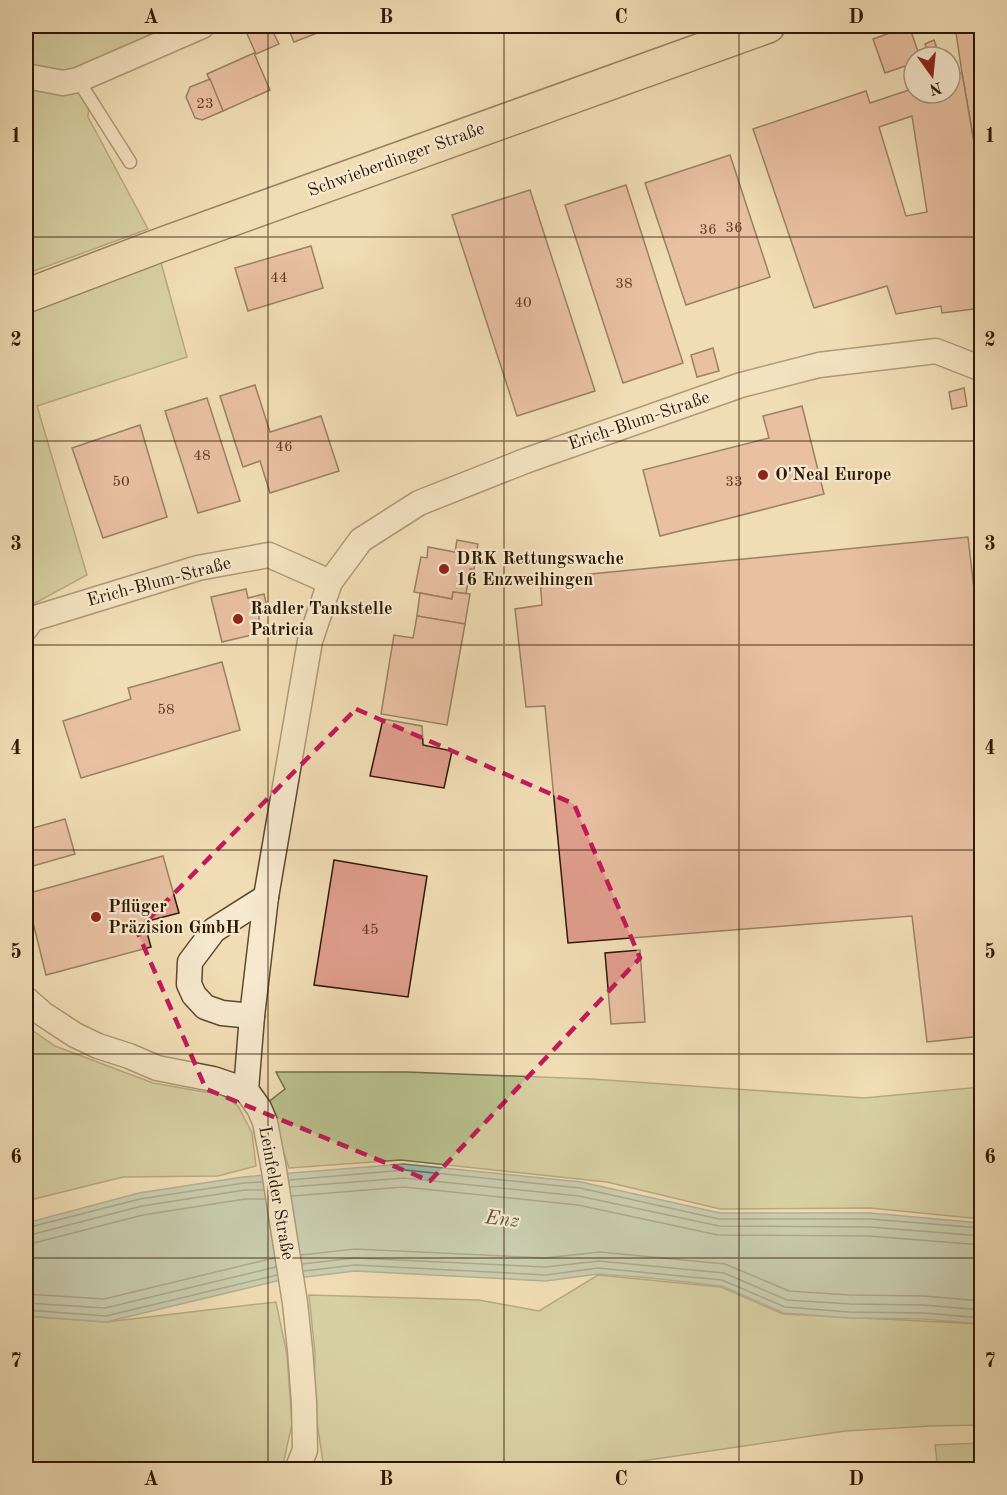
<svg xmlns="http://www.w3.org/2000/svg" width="1007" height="1495" viewBox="0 0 1007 1495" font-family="'Old Standard TT',serif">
<rect width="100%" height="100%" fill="#f1ddb5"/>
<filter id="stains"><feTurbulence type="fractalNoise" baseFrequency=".00333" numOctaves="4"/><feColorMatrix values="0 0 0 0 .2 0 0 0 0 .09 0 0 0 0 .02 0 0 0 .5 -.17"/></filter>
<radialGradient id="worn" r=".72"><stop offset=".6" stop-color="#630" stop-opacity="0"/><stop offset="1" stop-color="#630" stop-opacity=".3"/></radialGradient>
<g fill="#b9c18e" stroke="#736c47" stroke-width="1.5">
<polygon points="36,26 217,26 90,83 88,117 148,229 26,274 26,37"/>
<polygon points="160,259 187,357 37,406 87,575 26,608 26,312"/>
<polygon points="26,1026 55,1046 153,1083 222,1095 238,1106 252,1133 256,1166 218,1176 123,1177 26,1201"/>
<polygon points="276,1072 407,1072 592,1079 864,1098 981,1087 981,1219 870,1208 720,1209 607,1182 401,1160 289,1168 267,1103 285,1089"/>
<polygon points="598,1275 721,1287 783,1314 981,1324 981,1425 931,1426 845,1431 635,1462 597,1469 324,1469 314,1402 315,1353 309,1295 479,1300 539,1311"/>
<polygon points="276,1302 287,1355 292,1424 282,1469 26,1469 26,1316 106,1322"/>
<polygon points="981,1443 981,1469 938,1469 935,1445"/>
</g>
<polygon fill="#9bbcad" stroke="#6f7a68" stroke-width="1.5" points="404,1164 581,1182 720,1213 870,1213 981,1223 981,1324 923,1319 849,1318 784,1313 722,1286 650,1278 598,1274 546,1281 355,1271 281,1280 106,1322 26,1316 26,1223 139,1193 243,1177"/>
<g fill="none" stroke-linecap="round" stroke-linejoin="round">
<g stroke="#646a56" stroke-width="1.5">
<polyline points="289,1180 405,1170 580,1188 719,1219 870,1219 982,1228"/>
<polyline points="290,1187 404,1178 579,1196 719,1226 870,1227 982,1236"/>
<polyline points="292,1196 404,1187 578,1205 718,1235 869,1236 982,1245"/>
<polyline points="26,1228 140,1199 244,1183 262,1182"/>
<polyline points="26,1236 142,1206 245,1190 263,1190"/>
<polyline points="26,1245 143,1215 245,1199 265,1199"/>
<polyline points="301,1255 355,1249 545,1258 600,1252 725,1264 789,1291 850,1295 924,1296 982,1301"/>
<polyline points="302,1264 355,1258 546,1267 599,1261 724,1273 787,1300 850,1304 924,1305 982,1310"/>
<polyline points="304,1271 355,1265 546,1275 598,1268 722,1280 785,1307 849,1312 924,1313 982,1318"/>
<polyline points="26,1294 104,1299 274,1258"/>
<polyline points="26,1303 105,1308 276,1267"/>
<polyline points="26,1310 106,1316 277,1275"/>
</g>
</g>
<g fill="#e09e8d" stroke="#2d1800" stroke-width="1.5" fill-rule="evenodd">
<polygon points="247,26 270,26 279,44 256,54 244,27"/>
<polygon points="287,26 329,26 330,28 294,42"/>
<polygon points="909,26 920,57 914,57 914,63 885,73 873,39"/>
<polygon points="955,26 982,26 982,189 962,73"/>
<polygon points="934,40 940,57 929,57 925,44"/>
<polygon points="254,53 270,90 223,111 207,74"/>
<path d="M 962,73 L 982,189 L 982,308 L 942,313 L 941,306 L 896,314 L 887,286 L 814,308 L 753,129 L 866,91 L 870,103 L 909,90 L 908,81 L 914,80 L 914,93 L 950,93 L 950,75 ZM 912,116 L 927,212 L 906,216 L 879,127 Z"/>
<polygon points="210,79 223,111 202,120 195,118 186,97 190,87"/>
<polygon points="730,155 770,277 686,305 645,183"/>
<polygon points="626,185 683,363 623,383 565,205"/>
<polygon points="530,190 595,391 517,416 452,215"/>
<polygon points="311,246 323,288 248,311 235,268"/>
<polygon points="713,348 719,371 697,377 691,355"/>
<polygon points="255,385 270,432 321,416 339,471 270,493 260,461 243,467 220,396"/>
<polygon points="964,388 967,406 952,409 949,392"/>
<polygon points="207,398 240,501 198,513 165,411"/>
<polygon points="802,406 824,494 660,536 643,470 769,438 763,416"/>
<polygon points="140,425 167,517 103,538 72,448"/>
<polygon points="968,537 982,660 982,1036 927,1042 912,916 568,943 545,706 526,707 515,609 542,605 540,579"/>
<polygon points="457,540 478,544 474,569 470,569 466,594 453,592 452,599 414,592 421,557 427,558 428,547 455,552"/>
<polygon points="246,589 248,598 264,594 267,607 259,609 259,621 254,622 256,634 222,642 211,597"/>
<polygon points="453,592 470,594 465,624 417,616 420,593 452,599"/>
<polygon points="417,616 465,624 447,725 381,714 394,635 413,638"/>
<polygon points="222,662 240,730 81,778 63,721 131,699 128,688"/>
<polygon points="383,719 422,726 423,745 452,751 444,788 370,776"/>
<polygon points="65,819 75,854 26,868 26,830"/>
<polygon points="163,856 179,913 144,922 151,947 46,975 26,894"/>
<polygon points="334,860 427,876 408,997 314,985"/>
<polygon points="640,950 645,1022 611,1024 605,953"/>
</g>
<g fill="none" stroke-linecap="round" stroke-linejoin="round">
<defs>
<polyline id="lane" points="78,80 130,162"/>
<g id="street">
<polyline points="26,76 63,83 78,80 202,26"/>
<polyline points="26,628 32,619 198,568 269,555 330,582"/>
<polyline points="26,999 43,1014 75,1035 98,1046 129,1056 157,1068 213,1079 246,1090 259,1108 265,1122 273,1164 295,1303 300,1350 304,1402 305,1450 297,1470"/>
<polyline points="252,1016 222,1013 205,1007 194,995 189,984 190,962 214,930 266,897"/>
<polyline points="246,1090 252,1016 266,897 310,641 330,582 361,540 419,503 525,461 741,385 819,365 936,351 982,369"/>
</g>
<polyline id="primary" points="26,296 163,244 768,26"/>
</defs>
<use href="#lane" stroke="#5e492d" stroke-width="15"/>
<use href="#street" stroke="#5e492d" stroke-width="27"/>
<use href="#primary" stroke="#2d1800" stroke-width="36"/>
<use href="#lane" stroke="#f6e9cf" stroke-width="12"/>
<use href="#street" stroke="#f6e9cf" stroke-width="24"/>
<use href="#primary" stroke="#f1ddb5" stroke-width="33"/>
</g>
<path d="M0 0H1007V1495H0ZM 356,709 L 574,804 L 640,958 L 430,1181 L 206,1089 L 137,931 Z" fill="#f1ddb5" fill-opacity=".55" fill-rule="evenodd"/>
<path fill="none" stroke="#c2185b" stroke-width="4.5" stroke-dasharray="12 8" stroke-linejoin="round" d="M 356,709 L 574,804 L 640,958 L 430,1181 L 206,1089 L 137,931 Z"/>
<path fill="none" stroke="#2d1800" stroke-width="1.5" stroke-opacity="0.55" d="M 268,26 L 268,1470M 504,26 L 504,1470M 739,26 L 739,1470M 26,237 L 982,237M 26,441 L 982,441M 26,645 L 982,645M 26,850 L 982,850M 26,1054 L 982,1054M 26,1258 L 982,1258"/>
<g fill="#8f2418" stroke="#f6e9cf" stroke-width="2">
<circle cx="763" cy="475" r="6"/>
<circle cx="444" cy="569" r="6"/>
<circle cx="238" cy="619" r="6"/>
<circle cx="96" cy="917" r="6"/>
</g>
<g text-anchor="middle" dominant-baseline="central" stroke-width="4.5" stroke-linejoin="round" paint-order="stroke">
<g font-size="15" fill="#5a3a23">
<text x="205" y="104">23</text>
<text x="734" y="228">36</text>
<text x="708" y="230">36</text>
<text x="279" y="278">44</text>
<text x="624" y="284">38</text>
<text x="523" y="303">40</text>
<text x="284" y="447">46</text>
<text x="202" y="456">48</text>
<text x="121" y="482">50</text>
<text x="734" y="482">33</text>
<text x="166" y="710">58</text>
<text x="370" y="930">45</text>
</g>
<g font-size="18" fill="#2d1800" stroke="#f6e9cf">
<text transform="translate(396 160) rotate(-20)">Schwieberdinger Straße</text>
<text transform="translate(639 421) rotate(-19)">Erich-Blum-Straße</text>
<text transform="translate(159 582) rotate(-15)">Erich-Blum-Straße</text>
<text transform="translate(276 1193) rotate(80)">Leinfelder Straße</text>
</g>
<g font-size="18" font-weight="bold" fill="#2d1800" stroke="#f6e9cf" text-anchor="start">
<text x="775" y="475">O'Neal Europe</text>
<text x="456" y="559">DRK Rettungswache<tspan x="456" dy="21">16 Enzweihingen</tspan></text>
<text x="250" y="609">Radler Tankstelle<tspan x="250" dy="21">Patricia</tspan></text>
<text x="108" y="907">Pflüger<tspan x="108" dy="21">Präzision GmbH</tspan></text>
</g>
<g font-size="20" font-style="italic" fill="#54513d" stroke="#f6e9cf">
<text transform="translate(502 1220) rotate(7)">Enz</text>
</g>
</g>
<rect width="1007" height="1495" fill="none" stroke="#f1ddb5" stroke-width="66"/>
<g transform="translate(932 75) rotate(165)"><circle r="28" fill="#f6e9cf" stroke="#a6957c" stroke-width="1.5"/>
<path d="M0-4.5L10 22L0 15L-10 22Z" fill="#8f2418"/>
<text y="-9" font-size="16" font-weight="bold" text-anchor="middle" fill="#2d1800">N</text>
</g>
<rect x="33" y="33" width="941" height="1429" fill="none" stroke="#2d1800" stroke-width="2"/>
<g font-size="20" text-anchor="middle" font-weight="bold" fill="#2d1800">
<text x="151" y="23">A</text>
<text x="386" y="23">B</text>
<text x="621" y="23">C</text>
<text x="856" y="23">D</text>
<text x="16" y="142">1</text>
<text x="990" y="142">1</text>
<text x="16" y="346">2</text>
<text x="990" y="346">2</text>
<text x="16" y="550">3</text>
<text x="990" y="550">3</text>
<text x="16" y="754">4</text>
<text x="990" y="754">4</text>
<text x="16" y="958">5</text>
<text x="990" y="958">5</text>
<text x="16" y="1163">6</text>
<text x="990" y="1163">6</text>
<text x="16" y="1367">7</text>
<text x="990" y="1367">7</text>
<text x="151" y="1485">A</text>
<text x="386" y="1485">B</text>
<text x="621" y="1485">C</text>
<text x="856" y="1485">D</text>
</g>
<rect width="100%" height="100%" filter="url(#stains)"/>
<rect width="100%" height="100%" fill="url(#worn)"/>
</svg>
